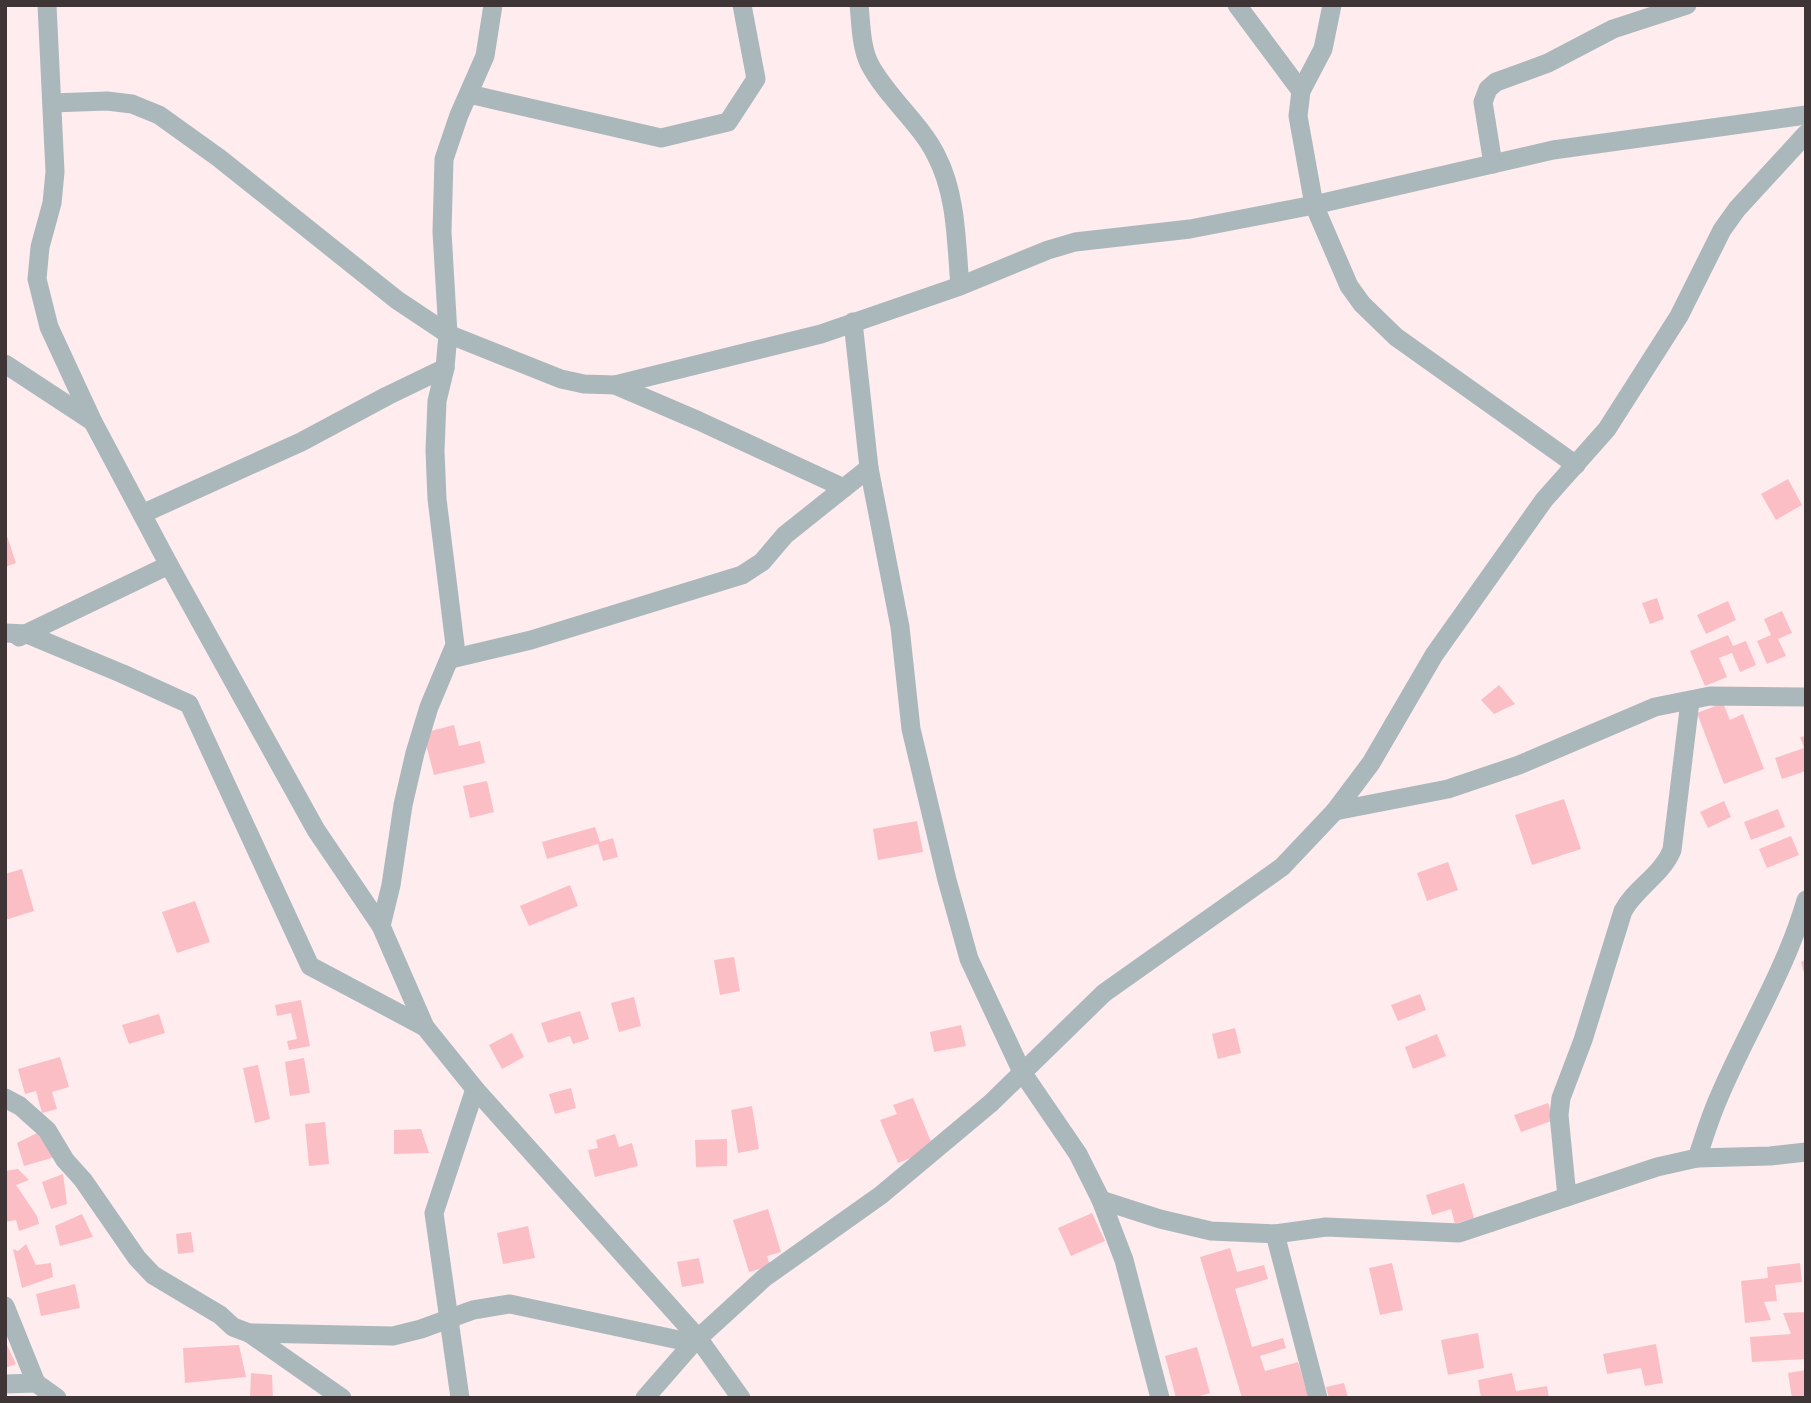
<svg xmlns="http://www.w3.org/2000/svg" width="1811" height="1403" viewBox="0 0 1811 1403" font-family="'DejaVu Sans',sans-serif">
<rect width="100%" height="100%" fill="#feecee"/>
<g fill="#fcbec5">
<polygon points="1788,479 1802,505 1776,520 1761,494"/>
<polygon points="5,536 7,536 16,563 5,567"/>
<polygon points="1657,598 1664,619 1650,624 1642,603"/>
<polygon points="1728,601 1736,620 1706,634 1697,615"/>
<polygon points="1782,611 1792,633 1778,639 1786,656 1767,664 1757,641 1771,635 1764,619"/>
<polygon points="1728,635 1733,646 1746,641 1756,665 1740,672 1732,653 1719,658 1727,677 1705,686 1690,651"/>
<polygon points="1499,685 1515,704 1494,714 1481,700"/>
<polygon points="1723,703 1730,720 1743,714 1764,769 1724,784 1697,713"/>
<polygon points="454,725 459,746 480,741 485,763 434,775 423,733"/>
<polygon points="1806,736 1806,771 1782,779 1775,758 1804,748 1800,737"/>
<polygon points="487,781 494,812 470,818 463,786"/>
<polygon points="1564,799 1581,849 1532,865 1515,815"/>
<polygon points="1724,801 1731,817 1708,828 1700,812"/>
<polygon points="1778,809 1785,827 1751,840 1744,822"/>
<polygon points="917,821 923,852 878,860 873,829"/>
<polygon points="595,827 600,842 613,838 618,857 603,861 598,844 547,859 542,842"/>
<polygon points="1791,836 1799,855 1767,868 1759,849"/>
<polygon points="1448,862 1458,890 1427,901 1417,873"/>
<polygon points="22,869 34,911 5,920 5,874"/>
<polygon points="570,885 578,906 529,926 520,906"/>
<polygon points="195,901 210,942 177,953 162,912"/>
<polygon points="734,957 740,991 720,995 714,960"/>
<polygon points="1806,959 1806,977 1805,977 1801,962"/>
<polygon points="1420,994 1426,1010 1398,1021 1391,1005"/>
<polygon points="634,997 641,1026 619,1032 611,1003"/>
<polygon points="301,1000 310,1046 289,1050 287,1041 297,1039 291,1013 277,1016 275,1005"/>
<polygon points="580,1011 589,1039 573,1044 570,1036 548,1043 541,1023"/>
<polygon points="159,1014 165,1033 129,1044 122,1025"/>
<polygon points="961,1025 966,1046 934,1052 930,1032"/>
<polygon points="1235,1028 1241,1053 1218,1059 1212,1034"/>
<polygon points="512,1033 524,1057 502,1069 489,1045"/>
<polygon points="1437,1034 1446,1056 1413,1069 1405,1047"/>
<polygon points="60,1057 69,1087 52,1092 57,1109 42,1113 36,1091 25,1094 18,1069"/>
<polygon points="304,1058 310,1093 290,1096 285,1062"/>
<polygon points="258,1065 270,1119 255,1123 243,1068"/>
<polygon points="571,1088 576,1108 555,1114 549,1094"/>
<polygon points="913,1098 934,1149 898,1163 880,1120 897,1114 893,1105"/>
<polygon points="1548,1103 1554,1120 1521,1132 1514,1115"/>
<polygon points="752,1106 759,1149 738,1153 731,1110"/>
<polygon points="325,1122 329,1164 309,1166 305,1124"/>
<polygon points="421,1129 429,1153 394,1154 394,1130"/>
<polygon points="41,1131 55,1157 24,1166 17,1143"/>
<polygon points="615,1134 619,1147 632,1143 638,1166 595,1177 588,1150 598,1148 596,1140"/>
<polygon points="727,1139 727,1166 696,1167 695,1140"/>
<polygon points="18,1169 29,1180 16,1185 37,1216 39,1224 19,1231 16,1220 5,1222 5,1171"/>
<polygon points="63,1174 67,1204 51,1209 42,1182"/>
<polygon points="1464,1183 1474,1218 1455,1224 1451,1209 1432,1215 1426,1195"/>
<polygon points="768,1209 781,1252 767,1256 770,1266 749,1272 733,1220"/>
<polygon points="1092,1213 1105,1241 1071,1256 1058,1228"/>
<polygon points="82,1214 93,1237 60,1246 55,1226"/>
<polygon points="528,1226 535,1258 503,1264 497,1233"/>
<polygon points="191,1232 194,1252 178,1254 176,1234"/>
<polygon points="26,1244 36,1265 51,1263 53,1277 22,1288 13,1249 18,1251"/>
<polygon points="1230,1248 1237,1272 1264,1265 1268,1279 1235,1289 1252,1347 1283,1338 1286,1348 1260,1356 1265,1371 1298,1362 1309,1398 1242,1398 1200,1257"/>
<polygon points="699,1258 704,1283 682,1287 677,1262"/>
<polygon points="1392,1263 1403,1310 1380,1315 1369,1268"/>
<polygon points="1800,1263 1802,1282 1775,1285 1777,1301 1764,1302 1771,1320 1745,1323 1741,1281 1768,1278 1767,1267"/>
<polygon points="75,1284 80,1308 41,1316 36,1294"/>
<polygon points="1806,1312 1806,1359 1752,1362 1750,1337 1791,1334 1783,1313"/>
<polygon points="1478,1333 1484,1368 1448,1375 1441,1340"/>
<polygon points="5,1341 16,1364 5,1368"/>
<polygon points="1656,1344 1663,1383 1645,1386 1641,1368 1607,1374 1603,1354"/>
<polygon points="239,1345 246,1377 185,1383 183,1348"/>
<polygon points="1197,1347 1210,1393 1193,1398 1176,1398 1165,1356"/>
<polygon points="1806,1370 1806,1398 1792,1398 1788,1373"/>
<polygon points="251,1373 272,1375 273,1398 250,1398"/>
<polygon points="1512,1373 1516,1391 1547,1386 1549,1398 1481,1398 1478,1380"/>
<polygon points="1344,1383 1348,1398 1329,1398 1326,1387"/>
</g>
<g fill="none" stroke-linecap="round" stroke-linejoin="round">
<g stroke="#abb8bb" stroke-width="19">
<polyline points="47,5 55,172 52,203 40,247 37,279 49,327 93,422 169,565 316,830 381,926 425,1027 475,1089 698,1338 741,1398"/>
<path d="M 859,5 C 861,24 861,46 869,63 C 885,95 921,124 936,155 C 957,195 956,242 960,286"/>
<polyline points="1237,5 1301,91"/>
<polyline points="1332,5 1323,49 1301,91 1298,116 1314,205 1349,286 1362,304 1396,337 1576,465"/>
<polyline points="469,94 661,138 728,122 756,79 742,5"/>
<polyline points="52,103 107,101 132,104 159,115 219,158 397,300 448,334 561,379 584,384 615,385 821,334 960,286 1048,250 1075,242 1190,229 1314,205 1553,150 1806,115"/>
<polyline points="1493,164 1483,102 1488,89 1496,82 1548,63 1613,29 1687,5"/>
<polyline points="853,322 869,468 900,627 911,729 947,880 969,959 1022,1072 1078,1154 1101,1200 1124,1260 1160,1398"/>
<polyline points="5,364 92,421"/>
<polyline points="615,385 699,421 844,488"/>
<polyline points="142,514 301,442 387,396 445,368"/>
<polyline points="5,633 27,634 123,674 189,704 310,966 425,1027"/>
<polyline points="19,637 169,565"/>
<polyline points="451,659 531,640 742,575 762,562 785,535 869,468"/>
<polyline points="1335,811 1448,789 1519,765 1655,707 1710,696 1806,697"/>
<polyline points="381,926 391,885 403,805 415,753 429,707 455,645 437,499 435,451 437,401 445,368 448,334 442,232 444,159 459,115 485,56 493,5"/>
<polyline points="5,1098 20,1106 47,1130 65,1160 83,1180 137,1258 153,1275 220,1315 233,1327 249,1333 342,1398"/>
<path d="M 1697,1158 C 1704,1138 1710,1117 1719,1097 C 1747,1031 1786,970 1806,900"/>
<path d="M 1567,1197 L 1559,1115 L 1561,1098 L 1583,1040 L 1623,911 C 1635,888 1662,875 1672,850 L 1690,701"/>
<polyline points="1101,1200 1160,1219 1211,1231 1275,1234 1326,1227 1459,1233 1657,1167 1697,1158 1770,1156 1806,1152"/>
<polyline points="1275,1234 1318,1398"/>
<polyline points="5,1306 36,1383"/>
<polyline points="250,1333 393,1336 421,1329 473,1310 510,1304 693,1343"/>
<polyline points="5,1384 36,1383 57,1398"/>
<polyline points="460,1398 434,1213 475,1089"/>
<polyline points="645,1398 693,1343 764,1278 881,1195 991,1103 1104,993 1282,867 1335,811 1371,763 1434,655 1544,500 1607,429 1679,316 1722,230 1737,209 1806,134"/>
</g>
</g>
<rect width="1811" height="1403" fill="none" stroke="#403536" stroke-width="14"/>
</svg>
